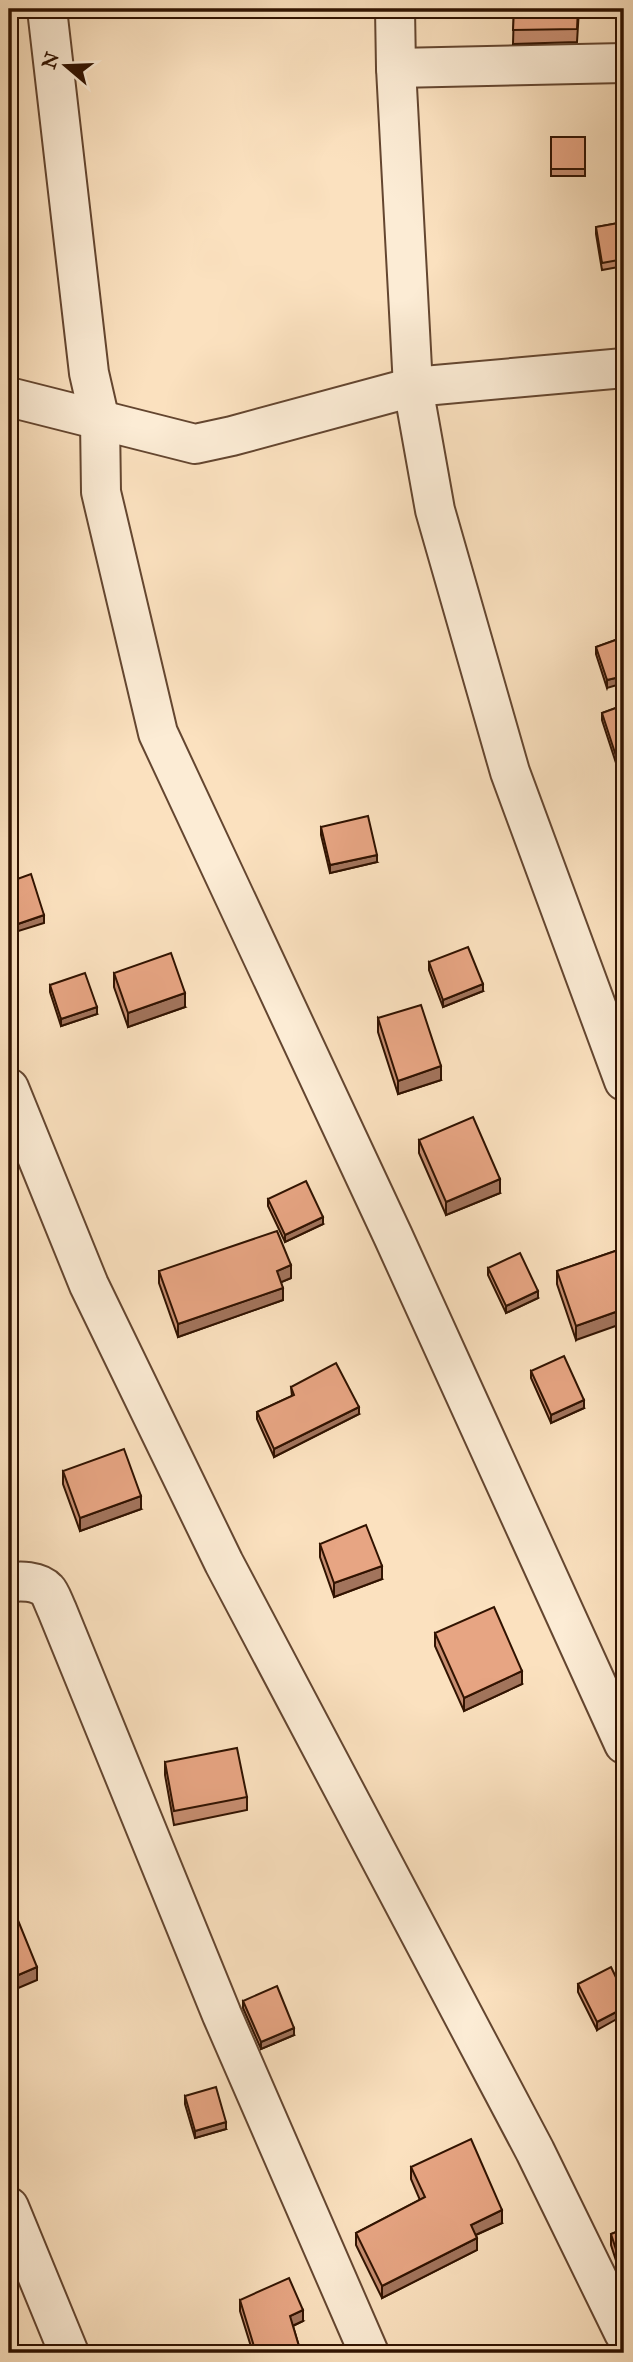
<svg xmlns="http://www.w3.org/2000/svg" width="633" height="2362" viewBox="0 0 633 2362" font-family="'IM FELL Great Primer',serif">
<rect width="100%" height="100%" fill="#fbe1bf"/>
<filter id="stains"><feTurbulence type="fractalNoise" baseFrequency=".00286" numOctaves="4"/><feColorMatrix values="0 0 0 0 .2 0 0 0 0 .09 0 0 0 0 .02 0 0 0 .5 -.17"/></filter>
<radialGradient id="worn" r=".72"><stop offset=".6" stop-color="#630" stop-opacity="0"/><stop offset="1" stop-color="#630" stop-opacity=".3"/></radialGradient>
<g fill="none" stroke-linecap="round" stroke-linejoin="round">
<defs>
<g id="minor">
<polyline points="47,9 89,373 100,421 101,492 158,733 393,1236 624,1744"/>
<polyline points="395,9 396,68 413,387 435,510 510,772 624,1081"/>
<polyline points="396,68 624,63"/>
<polyline points="9,397 195,444 232,436 413,387 624,368"/>
<polyline points="9,1088 89,1285 224,1563 535,2151 624,2333"/>
<path d="M 9,1583 C 19,1580 39,1581 47,1590 C 51,1594 54,1604 57,1610 L 222,2015 L 369,2353"/>
<polyline points="9,2207 69,2353"/>
</g>
</defs>
<use href="#minor" stroke="#644630" stroke-width="42"/>
<use href="#minor" stroke="#fcecd5" stroke-width="38"/>
</g>
<g fill="#c78e71" stroke="#311301" stroke-width="2">
<polygon points="514,9 579,9 577,42 513,44"/>
<rect x="551" y="137" width="34" height="39"/>
<polygon points="624,222 624,266 602,270 596,234 596,227"/>
<polygon points="624,637 607,688 596,654 596,647"/>
<polygon points="624,705 616,763 602,720 602,713"/>
<polygon points="321,827 377,862 330,873 321,835"/>
<polygon points="429,962 483,991 443,1007 429,970"/>
<polygon points="114,973 185,1007 128,1027 114,987"/>
<polygon points="50,985 97,1014 61,1026 50,992"/>
<polygon points="378,1018 441,1080 398,1094 378,1032"/>
<polygon points="419,1140 500,1193 446,1215 419,1153"/>
<polygon points="268,1199 323,1224 285,1242 268,1206"/>
<polygon points="624,1248 576,1340 557,1284 557,1271"/>
<polygon points="488,1268 538,1298 506,1313 488,1275"/>
<polygon points="159,1271 291,1278 281,1282 283,1300 178,1337 159,1283"/>
<polygon points="531,1371 584,1408 551,1423 531,1378"/>
<polygon points="291,1387 359,1414 274,1457 257,1419 257,1412 292,1396"/>
<polygon points="63,1471 141,1509 80,1531 63,1484"/>
<polygon points="320,1544 382,1579 334,1597 320,1557"/>
<polygon points="435,1633 522,1684 464,1711 435,1646"/>
<polygon points="165,1762 247,1797 247,1810 174,1825 165,1775"/>
<polygon points="578,1984 624,1994 597,2030 578,1992"/>
<polygon points="243,2001 294,2035 261,2049 243,2008"/>
<polygon points="185,2096 226,2129 195,2138 185,2104"/>
<polygon points="411,2167 502,2223 476,2235 477,2250 382,2298 356,2245 356,2233 420,2200 411,2179"/>
<polygon points="624,2229 624,2284 621,2276 611,2245 611,2234"/>
<polygon points="240,2300 303,2321 293,2326 301,2353 253,2353 240,2311"/>
</g>
<g fill="#a2745c" stroke="#311301" stroke-width="2">
<polygon points="624,676 624,683 607,688 607,680"/>
<polygon points="624,753 624,760 616,763 616,756"/>
<polygon points="377,855 377,862 330,873 330,865"/>
<polygon points="44,915 44,923 9,934 9,927"/>
<polygon points="483,984 483,991 443,1007 443,1000"/>
<polygon points="185,993 185,1007 128,1027 128,1013"/>
<polygon points="97,1007 97,1014 61,1026 61,1019"/>
<polygon points="441,1066 441,1080 398,1094 398,1081"/>
<polygon points="500,1179 500,1193 446,1215 446,1202"/>
<polygon points="323,1217 323,1224 285,1242 285,1235"/>
<polygon points="291,1265 291,1278 277,1284 277,1271"/>
<polygon points="283,1288 283,1300 178,1337 178,1324"/>
<polygon points="538,1291 538,1298 506,1313 506,1306"/>
<polygon points="624,1309 624,1323 576,1340 576,1326"/>
<polygon points="584,1400 584,1408 551,1423 551,1415"/>
<polygon points="359,1407 359,1414 274,1457 274,1449"/>
<polygon points="141,1496 141,1509 80,1531 80,1518"/>
<polygon points="382,1566 382,1579 334,1597 334,1583"/>
<polygon points="522,1671 522,1684 464,1711 464,1698"/>
<polygon points="37,1967 37,1980 9,1992 9,1979"/>
<polygon points="624,2008 624,2015 597,2030 597,2022"/>
<polygon points="294,2028 294,2035 261,2049 261,2042"/>
<polygon points="226,2122 226,2129 195,2138 195,2131"/>
<polygon points="502,2210 502,2223 471,2237 471,2225"/>
<polygon points="477,2238 477,2250 382,2298 382,2286"/>
<polygon points="303,2310 303,2321 290,2327 290,2316"/>
</g>
<g fill="#e7a583" stroke="#311301" stroke-width="2">
<polygon points="514,9 578,9 577,29 513,30"/>
<rect x="551" y="137" width="34" height="32"/>
<polygon points="624,222 624,259 602,263 596,227"/>
<polygon points="624,637 624,676 607,680 596,647"/>
<polygon points="624,705 624,753 616,756 602,713"/>
<polygon points="368,816 377,855 330,865 321,827"/>
<polygon points="31,874 44,915 9,927 9,882"/>
<polygon points="468,947 483,984 443,1000 429,962"/>
<polygon points="171,953 185,993 128,1013 114,973"/>
<polygon points="85,973 97,1007 61,1019 50,985"/>
<polygon points="421,1005 441,1066 398,1081 378,1018"/>
<polygon points="473,1117 500,1179 446,1202 419,1140"/>
<polygon points="306,1181 323,1217 285,1235 268,1199"/>
<polygon points="277,1231 291,1265 277,1271 283,1288 178,1324 159,1271"/>
<polygon points="624,1248 624,1309 576,1326 557,1271"/>
<polygon points="520,1253 538,1291 506,1306 488,1268"/>
<polygon points="564,1356 584,1400 551,1415 531,1371"/>
<polygon points="336,1363 359,1407 274,1449 257,1412 294,1395 291,1387"/>
<polygon points="124,1449 141,1496 80,1518 63,1471"/>
<polygon points="366,1525 382,1566 334,1583 320,1544"/>
<polygon points="494,1607 522,1671 464,1698 435,1633"/>
<polygon points="237,1748 247,1797 174,1811 165,1762"/>
<polygon points="15,1913 37,1967 9,1979 9,1915"/>
<polygon points="611,1967 624,1994 624,2008 597,2022 578,1984"/>
<polygon points="277,1986 294,2028 261,2042 243,2001"/>
<polygon points="216,2087 226,2122 195,2131 185,2096"/>
<polygon points="471,2139 502,2210 471,2225 477,2238 382,2286 356,2233 425,2197 411,2167"/>
<polygon points="624,2229 624,2273 621,2265 611,2234"/>
<polygon points="289,2278 303,2310 290,2316 301,2353 256,2353 240,2300"/>
</g>
<rect width="633" height="2362" fill="none" stroke="#fbe1bf" stroke-width="35"/>
<rect x="10" y="10" width="612" height="2341" fill="none" stroke="#311301" stroke-width="3.5"/>
<rect x="18" y="18" width="598" height="2327" fill="none" stroke="#311301" stroke-width="2"/>
<g transform="translate(66 66) rotate(289)" stroke="#fcecd5" stroke-width="5" paint-order="stroke">
<path d="M0-5L12 26L0 18L-12 26Z" fill="#311301"/>
<text y="-10" font-size="19" font-weight="bold" text-anchor="middle" fill="#311301">N</text>
</g>
<rect width="100%" height="100%" filter="url(#stains)"/>
<rect width="100%" height="100%" fill="url(#worn)"/>
</svg>
